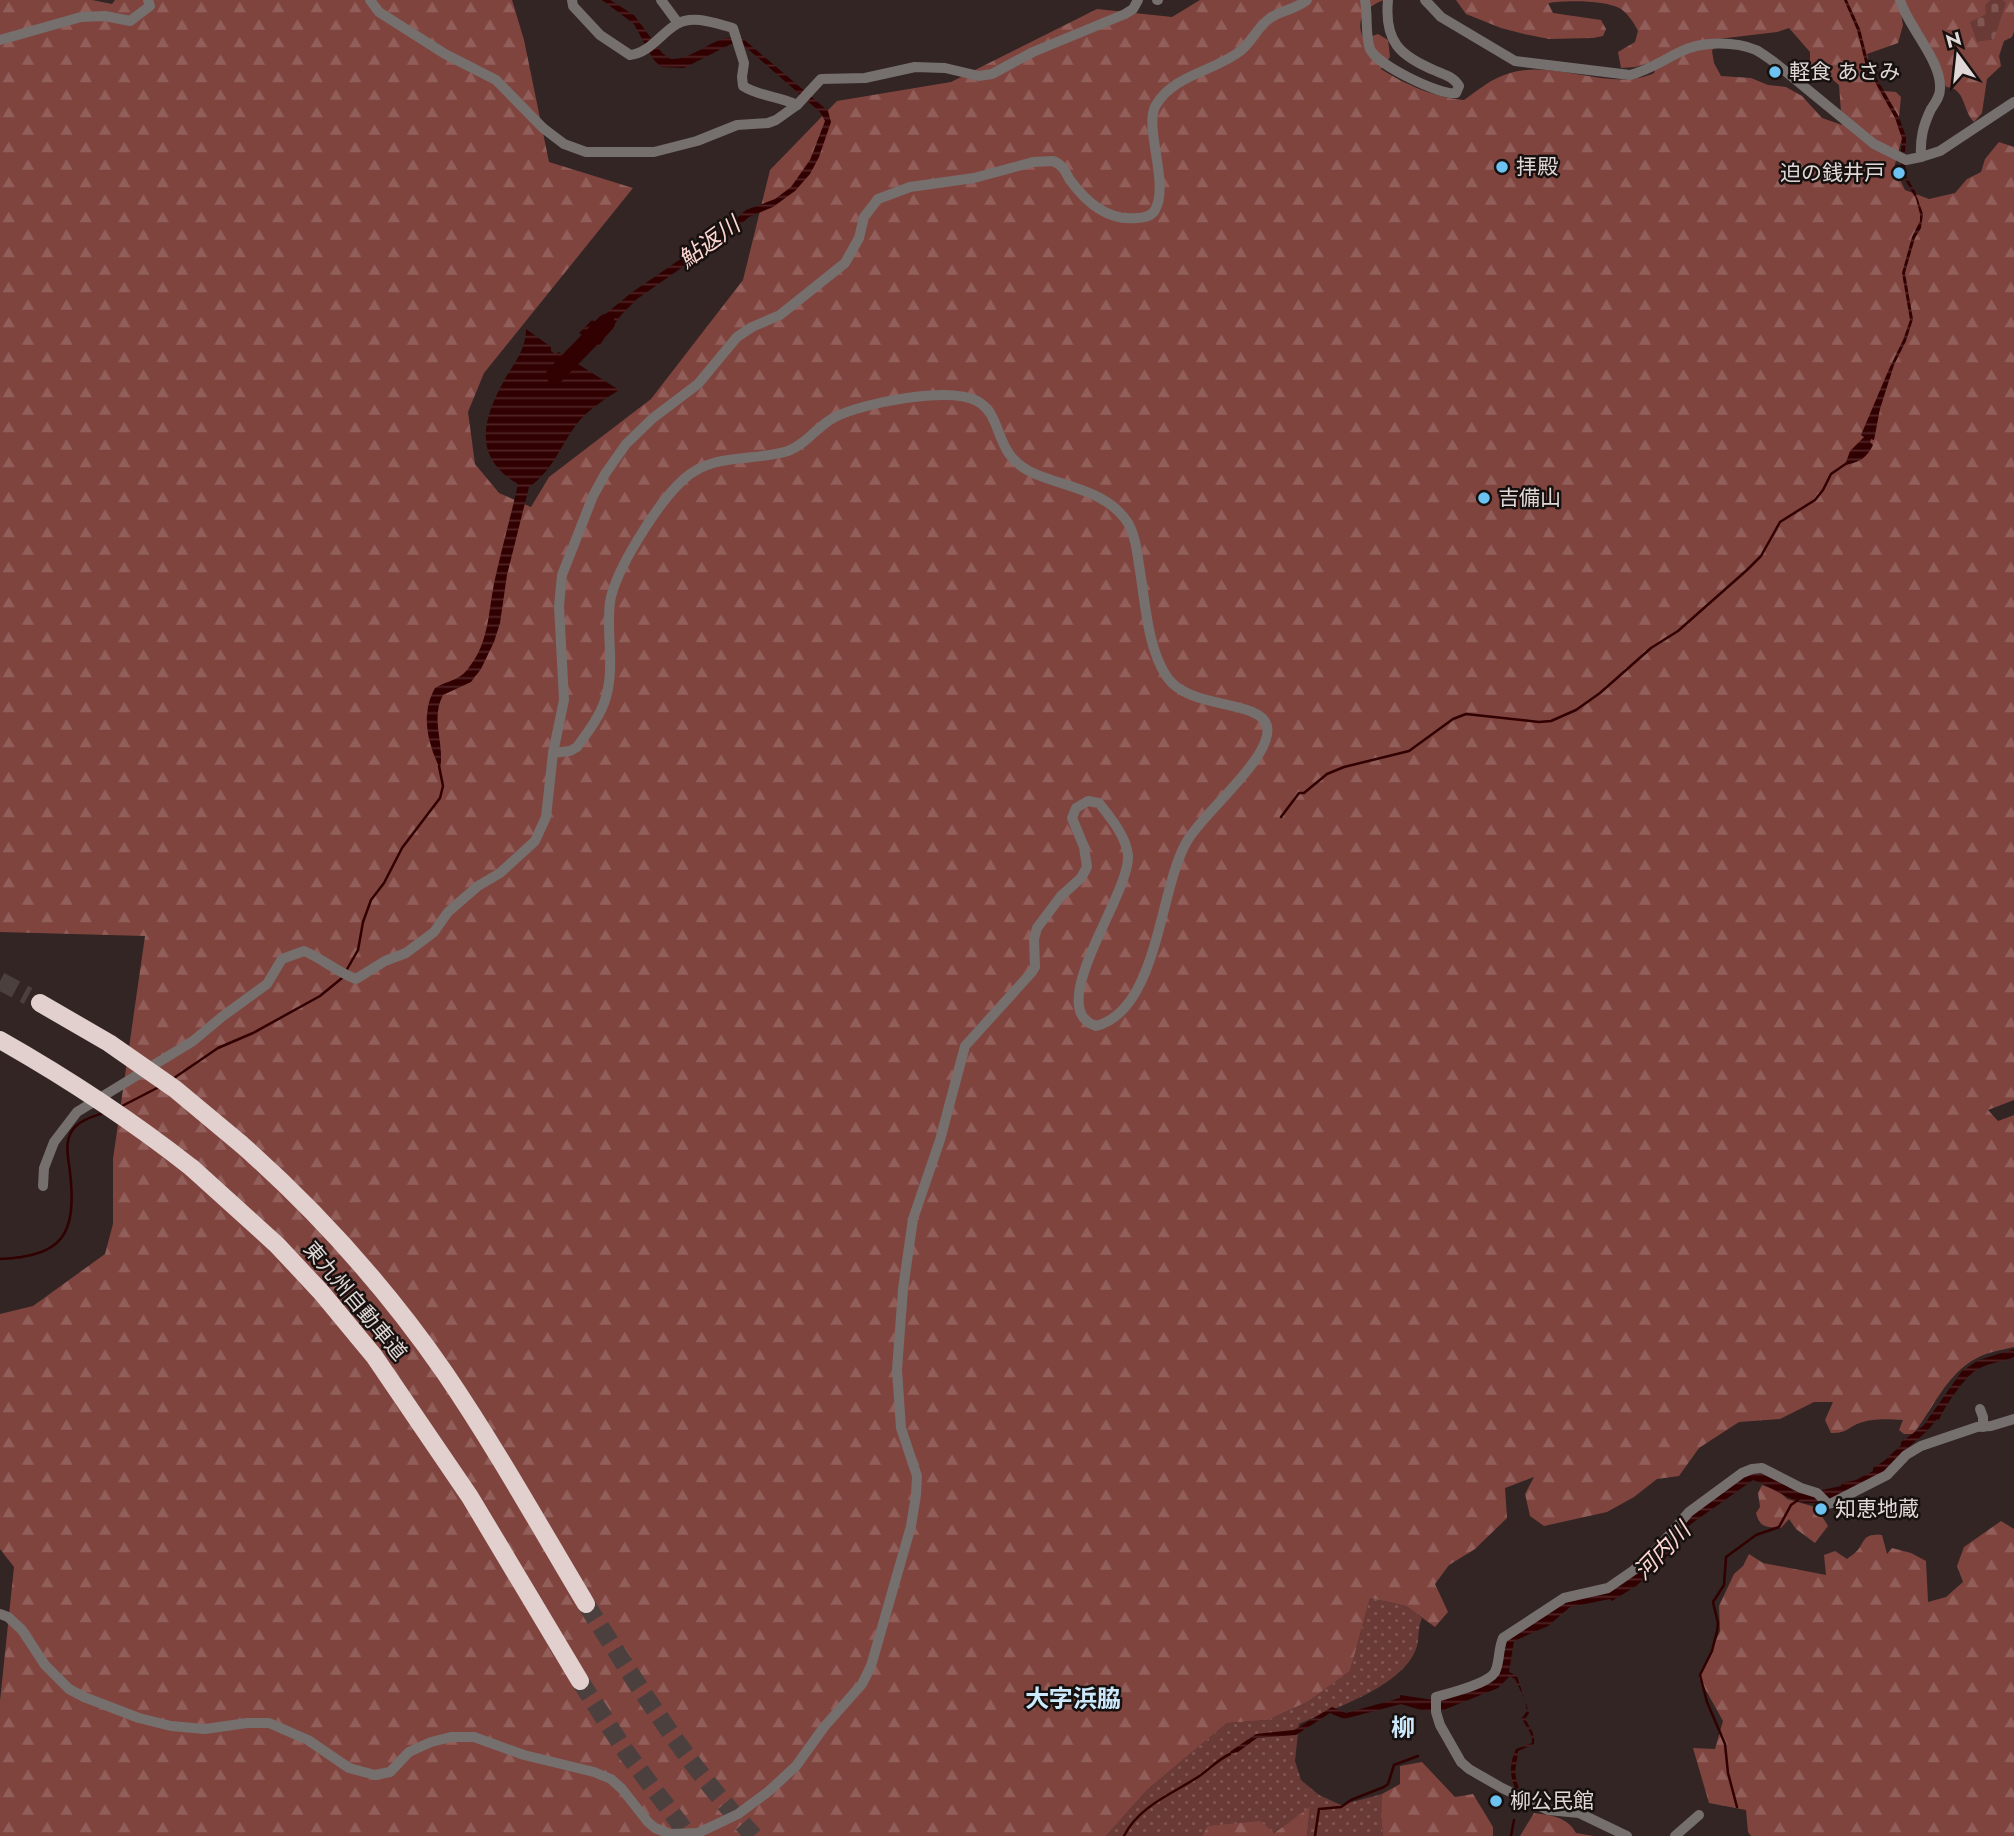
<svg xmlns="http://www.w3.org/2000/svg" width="2014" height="1836" viewBox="0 0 2014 1836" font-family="Jost,'Noto Sans JP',sans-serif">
<defs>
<pattern id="grass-dots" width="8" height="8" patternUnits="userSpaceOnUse" patternTransform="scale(1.75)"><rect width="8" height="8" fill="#6a3a36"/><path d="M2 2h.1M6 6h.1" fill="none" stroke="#7f5652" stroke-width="1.8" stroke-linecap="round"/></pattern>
<pattern id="forest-firs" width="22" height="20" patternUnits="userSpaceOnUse" patternTransform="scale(1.75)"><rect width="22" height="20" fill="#80443f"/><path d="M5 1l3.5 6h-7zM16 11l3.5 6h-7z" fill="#925e5a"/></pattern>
<pattern id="cemetery-stones" width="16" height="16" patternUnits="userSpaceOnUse" patternTransform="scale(1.75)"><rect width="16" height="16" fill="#6a3a36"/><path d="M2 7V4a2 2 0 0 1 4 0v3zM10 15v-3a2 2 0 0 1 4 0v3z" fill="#7f5652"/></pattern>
<pattern id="water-rules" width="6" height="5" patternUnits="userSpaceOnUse" patternTransform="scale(1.75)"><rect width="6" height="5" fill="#310001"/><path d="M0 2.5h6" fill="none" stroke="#4f2425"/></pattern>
</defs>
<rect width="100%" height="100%" fill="#322524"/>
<path fill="url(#grass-dots)" d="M 1370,1598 L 1406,1606 L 1422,1618 C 1417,1629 1420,1639 1416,1649 C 1402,1687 1334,1708 1299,1724 L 1295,1761 L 1301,1780 L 1319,1795 L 1341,1805 L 1382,1794 L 1381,1816 L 1383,1836 L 1307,1836 L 1310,1808 L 1273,1833 L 1209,1826 L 1202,1836 L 1106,1836 L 1147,1790 L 1227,1723 L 1268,1720 L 1309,1701 L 1350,1671 Z"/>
<g fill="url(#forest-firs)" fill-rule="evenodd">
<path d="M 0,0 L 92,0 L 112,4 L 115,0 L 512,0 L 524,40 L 549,162 L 633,188 L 484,373 L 468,412 L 475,464 L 499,493 L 531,507 L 549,477 L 651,399 L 743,280 L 770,170 L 837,101 L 951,82 L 1097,9 L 1172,17 L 1200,0 L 1384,0 C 1365,7 1354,20 1364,39 L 1378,34 L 1388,40 L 1390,57 L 1381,69 C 1404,84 1436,98 1464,100 C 1478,90 1492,78 1510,73 C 1556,59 1612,93 1654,73 L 1658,60 L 1636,67 L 1621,68 L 1618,52 L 1635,42 L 1638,31 C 1634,23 1629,15 1621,9 C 1607,0 1566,0 1548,3 L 1553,13 L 1601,20 L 1606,29 L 1603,36 L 1593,38 L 1549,39 L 1524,34 L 1501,28 L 1466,14 L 1456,0 L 1997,0 L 1983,36 L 1991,40 L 1995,36 L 1994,31 L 2001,0 L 2014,0 L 2014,32 L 2012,37 L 2004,41 L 1999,56 L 2001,66 L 1987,79 L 1982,113 L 1974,122 C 1962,110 1966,88 1946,87 L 1936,61 L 1901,13 L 1903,25 L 1898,43 L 1867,54 L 1869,64 L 1883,91 L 1896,92 L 1901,97 L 1898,127 L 1902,138 L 1894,168 L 1905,190 L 1929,199 L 1955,193 L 1967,179 L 1981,172 L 1985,159 L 1999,142 L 2014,147 L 2014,1100 L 1988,1110 L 1998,1121 L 2014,1115 L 2014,1347 C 2002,1350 1987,1352 1977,1358 C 1945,1375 1934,1408 1913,1434 L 1904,1434 L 1899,1430 L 1903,1420 C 1889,1419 1871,1418 1857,1424 C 1845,1430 1846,1433 1831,1433 L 1825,1420 L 1833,1402 L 1814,1402 L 1780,1419 L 1739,1422 L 1699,1448 L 1679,1476 L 1657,1479 L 1634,1497 L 1607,1512 L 1544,1526 L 1530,1516 L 1525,1494 L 1534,1477 L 1505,1488 L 1507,1518 L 1475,1549 L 1449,1565 L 1435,1584 L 1448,1612 L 1435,1627 L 1406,1606 L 1370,1598 L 1350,1671 L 1309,1701 L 1268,1720 L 1227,1723 L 1147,1790 L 1106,1836 L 0,1836 L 0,1701 L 14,1567 L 0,1549 L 0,1314 L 33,1306 L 105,1254 L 113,1224 L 113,1159 L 145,936 L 0,932 ZM 1789,28 L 1810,52 L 1810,68 L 1832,79 L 1839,85 L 1842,125 L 1822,118 L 1802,96 L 1786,87 L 1768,85 L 1751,78 L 1721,76 L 1714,63 L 1712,51 L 1718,39 L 1777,32 Z"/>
<path d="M 1762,1485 L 1780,1492 L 1787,1499 L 1815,1507 L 1815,1512 L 1823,1518 L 1828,1526 L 1815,1543 L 1796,1529 L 1789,1519 L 1781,1528 C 1766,1527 1760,1528 1756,1513 L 1760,1507 L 1758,1493 Z"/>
<path d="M 2001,1521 L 2014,1529 L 2014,1836 L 1751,1836 L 1748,1832 L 1746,1810 L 1709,1803 L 1693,1748 L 1715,1749 L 1723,1721 L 1699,1678 L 1720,1631 L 1719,1606 L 1734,1574 L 1743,1566 L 1749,1554 L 1763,1563 L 1826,1575 L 1824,1555 L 1835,1551 L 1847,1559 C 1851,1556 1857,1552 1860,1547 C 1866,1536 1868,1534 1882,1535 L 1887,1554 L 1892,1548 L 1911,1553 L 1926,1561 L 1928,1602 L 1946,1597 L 1963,1582 L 1957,1566 L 1964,1547 Z"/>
<polygon points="1422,1762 1455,1797 1473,1794 1493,1827 1493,1836 1383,1836 1381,1816 1382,1794 1400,1784 1400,1766"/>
<polygon points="1310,1807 1307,1836 1202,1836 1208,1826 1260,1821 1274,1833"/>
<path d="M 1534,1813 C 1550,1815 1568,1817 1576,1833 L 1594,1836 L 1520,1836 Z"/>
</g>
<polygon fill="url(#cemetery-stones)" points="1990,0 2003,0 2006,3 1994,39 1977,42 1970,22 1986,14 1985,5"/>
<g fill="url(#water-rules)">
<path d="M 602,0 L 610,0 L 634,15 L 662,53 L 671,59 C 699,58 711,35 741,37 L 828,111 L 831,122 L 819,157 L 810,174 L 795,191 L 773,207 L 749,217 L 727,236 L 637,299 L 621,315 L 599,346 L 579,333 L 592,320 L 596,322 L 631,293 L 723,230 L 746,210 L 775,199 L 791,187 L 810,160 L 825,121 L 820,112 L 741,43 L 731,44 L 684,68 L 661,67 L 653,59 L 634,24 Z"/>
<polygon points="1844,0 1847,0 1860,29 1869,65 1899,117 1906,137 1905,153 1901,153 1902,138 1895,118 1866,66 1857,30"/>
<path d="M 1901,163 L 1905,164 L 1906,176 L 1915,191 L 1923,214 L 1921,228 L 1915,238 L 1905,273 L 1913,319 L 1906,341 L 1894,365 L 1880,409 L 1874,440 L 1871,439 L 1870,442 L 1873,445 C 1867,458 1858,463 1845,465 L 1850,451 L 1864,437 L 1861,435 L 1889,369 L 1903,340 L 1910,320 L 1902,273 L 1912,237 L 1920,221 L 1920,214 L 1916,199 L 1903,176 Z"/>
<path d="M 526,329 L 551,347 L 551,351 L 555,354 L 559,352 L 619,390 C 604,400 587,410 576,425 C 560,447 552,471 529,487 L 507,575 L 500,623 L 494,642 L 481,669 L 471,682 L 443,695 C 430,720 445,743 440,769 C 428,743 420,715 435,688 C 446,681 458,681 467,670 C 490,643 488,610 495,579 C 502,547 511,516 518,484 C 471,456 483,418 506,377 C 516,361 526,348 526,329 Z"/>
<path d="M 2014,1349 L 2014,1357 C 2002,1362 1987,1363 1976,1370 C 1965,1377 1944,1407 1939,1420 L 1937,1419 C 1927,1433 1914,1442 1903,1452 C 1894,1461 1887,1472 1876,1479 C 1860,1488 1823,1506 1805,1503 C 1789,1501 1769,1485 1753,1480 L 1691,1524 L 1662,1563 L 1636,1586 L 1612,1601 L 1610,1599 L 1570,1607 L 1548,1626 L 1514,1641 L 1509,1672 L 1517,1676 L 1529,1713 L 1525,1719 C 1530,1728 1535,1733 1534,1744 L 1518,1751 C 1516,1771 1513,1770 1519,1789 L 1515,1788 C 1509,1774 1510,1762 1516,1749 L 1532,1743 C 1532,1730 1526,1728 1522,1718 L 1527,1711 L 1525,1700 L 1515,1679 L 1510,1676 L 1498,1688 L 1441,1711 L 1421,1710 L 1401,1704 L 1344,1719 L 1330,1713 L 1296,1735 L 1257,1738 L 1238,1752 L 1229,1754 L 1231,1751 L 1256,1734 L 1294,1730 L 1332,1707 L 1346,1713 L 1400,1698 L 1400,1695 L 1440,1701 L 1492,1680 L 1506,1641 L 1566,1602 L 1643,1568 L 1687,1519 L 1746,1475 L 1760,1473 L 1803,1494 L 1841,1486 L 1841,1483 L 1856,1480 L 1873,1471 L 1873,1468 L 1884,1461 L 1901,1445 L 1901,1442 L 1923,1426 L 1962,1371 L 1979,1360 Z"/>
</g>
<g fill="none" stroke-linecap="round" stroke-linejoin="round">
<g stroke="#310001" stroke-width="2.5">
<polyline points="1281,817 1299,793 1304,793 1327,774 1344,767 1409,751 1453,719 1466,714 1539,722 1551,721 1576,710 1600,693 1651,648 1678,631 1747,570 1761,556 1780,522 1815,500 1823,490 1831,474 1847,463"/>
<polyline points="174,1078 218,1048 253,1033 320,996 342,978 358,950 363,922 371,900 384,883 402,848 440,798 443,786 439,766"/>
<polyline points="122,1106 159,1087"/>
<path d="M 0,1259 C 63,1256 77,1235 70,1172 C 68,1156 63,1138 76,1126 C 84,1118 96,1116 106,1112"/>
<polyline points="1737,1807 1728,1773 1725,1744 1707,1702 1700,1675 1712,1651 1717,1631 1718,1623 1713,1602 1724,1585 1726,1557 1756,1535 1779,1527 1791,1505 1798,1500"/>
<path d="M 1124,1836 C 1139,1806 1172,1794 1198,1777 C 1210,1769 1217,1760 1230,1754"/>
<polyline points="1315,1836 1319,1809 1341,1807 1351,1800 1384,1787 1388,1784 1394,1765 1418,1756"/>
<polyline points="1511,1836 1514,1820"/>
</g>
<polyline stroke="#310001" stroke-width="18" points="555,375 606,323"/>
<g stroke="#4c403f" stroke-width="18" stroke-dasharray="18 9" stroke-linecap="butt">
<polyline points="0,981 28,996"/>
<path d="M 586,1604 C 637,1684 688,1767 754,1836"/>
<polyline points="580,1681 626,1752 689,1836"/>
</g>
<g stroke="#756f6e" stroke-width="10">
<polyline points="370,0 379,12 445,54 496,80 543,128 564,144 586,152 654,152 697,141 737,125 768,123 776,120 797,105"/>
<path d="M 572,0 L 573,6 L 600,35 L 630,55 C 650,53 661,33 677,24 C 693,14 717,24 733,28 L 744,63 L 742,77 L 743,86 C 760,97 780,96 797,105 L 821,79 L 865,78 L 915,67 L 945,68 L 979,76 L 992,74 L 1033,52 L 1125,14 L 1133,9 L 1138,0"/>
<polyline points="661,0 678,23"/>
<polyline points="1157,0 1158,0"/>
<path d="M 1365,0 C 1368,16 1365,35 1370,49 C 1377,65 1441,96 1456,93 L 1459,86 C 1454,77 1445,75 1436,71 C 1400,56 1384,42 1388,0"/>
<path d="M 1425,0 L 1441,17 L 1515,61 L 1630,75 C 1649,70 1663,60 1680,52 C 1700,41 1735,41 1756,50 C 1762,53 1768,58 1774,62 L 1874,144 L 1906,160 L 1921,157"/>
<path d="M 1900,0 C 1908,27 1942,61 1940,89 C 1940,97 1935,103 1931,109 C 1923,126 1920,138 1921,157 L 1940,151 L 2014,102"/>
<polyline points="0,40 81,17 105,16 130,21 150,6 148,0"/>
<path d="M 43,1186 L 44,1168 L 54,1142 L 77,1112 L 193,1041 L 223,1016 L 267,984 L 282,959 L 304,951 C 323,959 337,972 356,979 L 385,961 L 406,953 L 434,932 L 448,912 L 478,886 L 500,873 L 535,841 L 546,817 L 553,753"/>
<polyline points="1980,1409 1983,1417 1983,1427"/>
<path d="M 0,1614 L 8,1617 L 22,1630 L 45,1665 L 69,1689 L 84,1697 L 139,1718 L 171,1726 L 205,1729 L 247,1723 L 269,1723 L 308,1740 L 349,1768 L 375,1775 L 390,1772 L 409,1752 L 431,1742 L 451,1737 L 474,1737 L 524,1755 L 594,1772 L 611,1779 L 622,1789 L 648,1822 L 655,1828 L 670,1834 L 698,1833 L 738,1814 L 769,1791 L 796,1766 L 824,1727 L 862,1684 L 871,1666 L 911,1526 L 916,1495 L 917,1476 L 901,1428 L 897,1370 L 903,1289 L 913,1219 L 940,1140 L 965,1046 L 1032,972 L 1035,967 L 1034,939 L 1037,928 L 1061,896 L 1081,878 L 1087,867 L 1084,847 L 1072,818 L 1076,808 L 1088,801 L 1099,803 C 1110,817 1126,836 1128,855 C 1131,894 1042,1009 1096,1026 C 1158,1010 1159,891 1186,843 C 1201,814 1274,757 1267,726 C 1260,699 1189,710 1167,677 C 1147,648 1145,599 1139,565 C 1137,551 1135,535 1128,523 C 1107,490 1064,487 1033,473 C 992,455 1005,416 977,401 C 948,386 863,403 835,417 C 817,426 807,444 788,451 C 752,462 714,452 684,479 C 659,501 615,570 610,602 C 606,633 615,666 606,697 C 601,715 588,732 577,747 L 570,751 L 553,753 L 564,700 L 559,606 L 562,575 L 593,496 L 605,474 L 626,444 L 653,418 L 698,384 L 737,337 L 752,327 L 780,315 L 845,263 L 859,238 L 864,217 L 878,199 L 910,187 L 974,178 L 1033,162 L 1053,161 C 1063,165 1065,171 1070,180 C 1086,202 1107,221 1136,218 C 1143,218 1151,217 1155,210 C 1170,184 1143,125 1156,105 C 1173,76 1210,72 1236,54 C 1251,45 1256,28 1269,19 C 1280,10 1293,11 1307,0"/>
<path d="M 1627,1836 L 1579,1813 L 1548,1810 L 1502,1788 L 1469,1769 L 1461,1762 L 1440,1725 L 1436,1712 L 1436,1697 C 1450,1693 1488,1684 1495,1672 C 1500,1662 1498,1649 1503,1638 L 1564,1598 L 1608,1588 L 1634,1570 L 1659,1547 L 1689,1512 L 1742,1473 L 1752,1469 L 1762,1468 L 1801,1488 L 1817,1493 L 1828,1504 L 1832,1503 L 1887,1475 L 1906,1455 L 1921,1446 L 1977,1427 L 1991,1426 L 2014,1419"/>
<polyline points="1675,1836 1699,1815"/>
</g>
<g stroke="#e1d0ce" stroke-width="18">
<path d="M 241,1144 C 318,1212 387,1289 445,1373 C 496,1448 540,1527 586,1604"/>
<polyline points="192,1168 277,1245 321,1292 374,1356 470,1497 580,1681"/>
</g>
<g stroke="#e1d0ce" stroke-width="18">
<polyline points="40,1003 109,1043 175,1089 241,1144"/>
<path d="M 0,1040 C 67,1078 131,1120 192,1168"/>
</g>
</g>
<g fill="#6cc3f2" stroke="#16100f" stroke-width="2.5">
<circle cx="1775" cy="72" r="7"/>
<circle cx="1502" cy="167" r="7"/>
<circle cx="1899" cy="173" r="7"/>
<circle cx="1484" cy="498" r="7"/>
<circle cx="1821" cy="1509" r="7"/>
<circle cx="1496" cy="1801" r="7"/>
</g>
<g text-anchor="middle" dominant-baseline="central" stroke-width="5" stroke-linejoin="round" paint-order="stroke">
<g font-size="21" fill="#e0d8d7" stroke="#16100f" text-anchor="start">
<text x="1789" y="72">軽食 あさみ</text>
<text x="1516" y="167">拝殿</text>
<text x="1885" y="173" text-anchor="end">迫の銭井戸</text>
<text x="1498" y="498">吉備山</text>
<text x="1835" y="1509">知恵地蔵</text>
<text x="1510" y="1801">柳公民館</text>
</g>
<g font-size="21" fill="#e0d8d7" stroke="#16100f">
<text transform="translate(355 1301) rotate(50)">東九州自動車道</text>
</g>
<g font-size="23" font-style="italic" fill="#fdd5d1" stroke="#16100f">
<text transform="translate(709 242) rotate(-36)">鮎返川</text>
<text transform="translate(1662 1551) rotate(-46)">河内川</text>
</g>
<g font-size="24" font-weight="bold" fill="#cbe9fb" stroke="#16100f">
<text x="1073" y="1698">大字浜脇</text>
<text x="1403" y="1727">柳</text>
</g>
</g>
<g transform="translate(1958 56) rotate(345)" stroke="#16100f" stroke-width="5" paint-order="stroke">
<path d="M0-5L12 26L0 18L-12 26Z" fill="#e0d8d7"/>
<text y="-10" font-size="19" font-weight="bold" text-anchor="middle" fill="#e0d8d7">N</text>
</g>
</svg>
